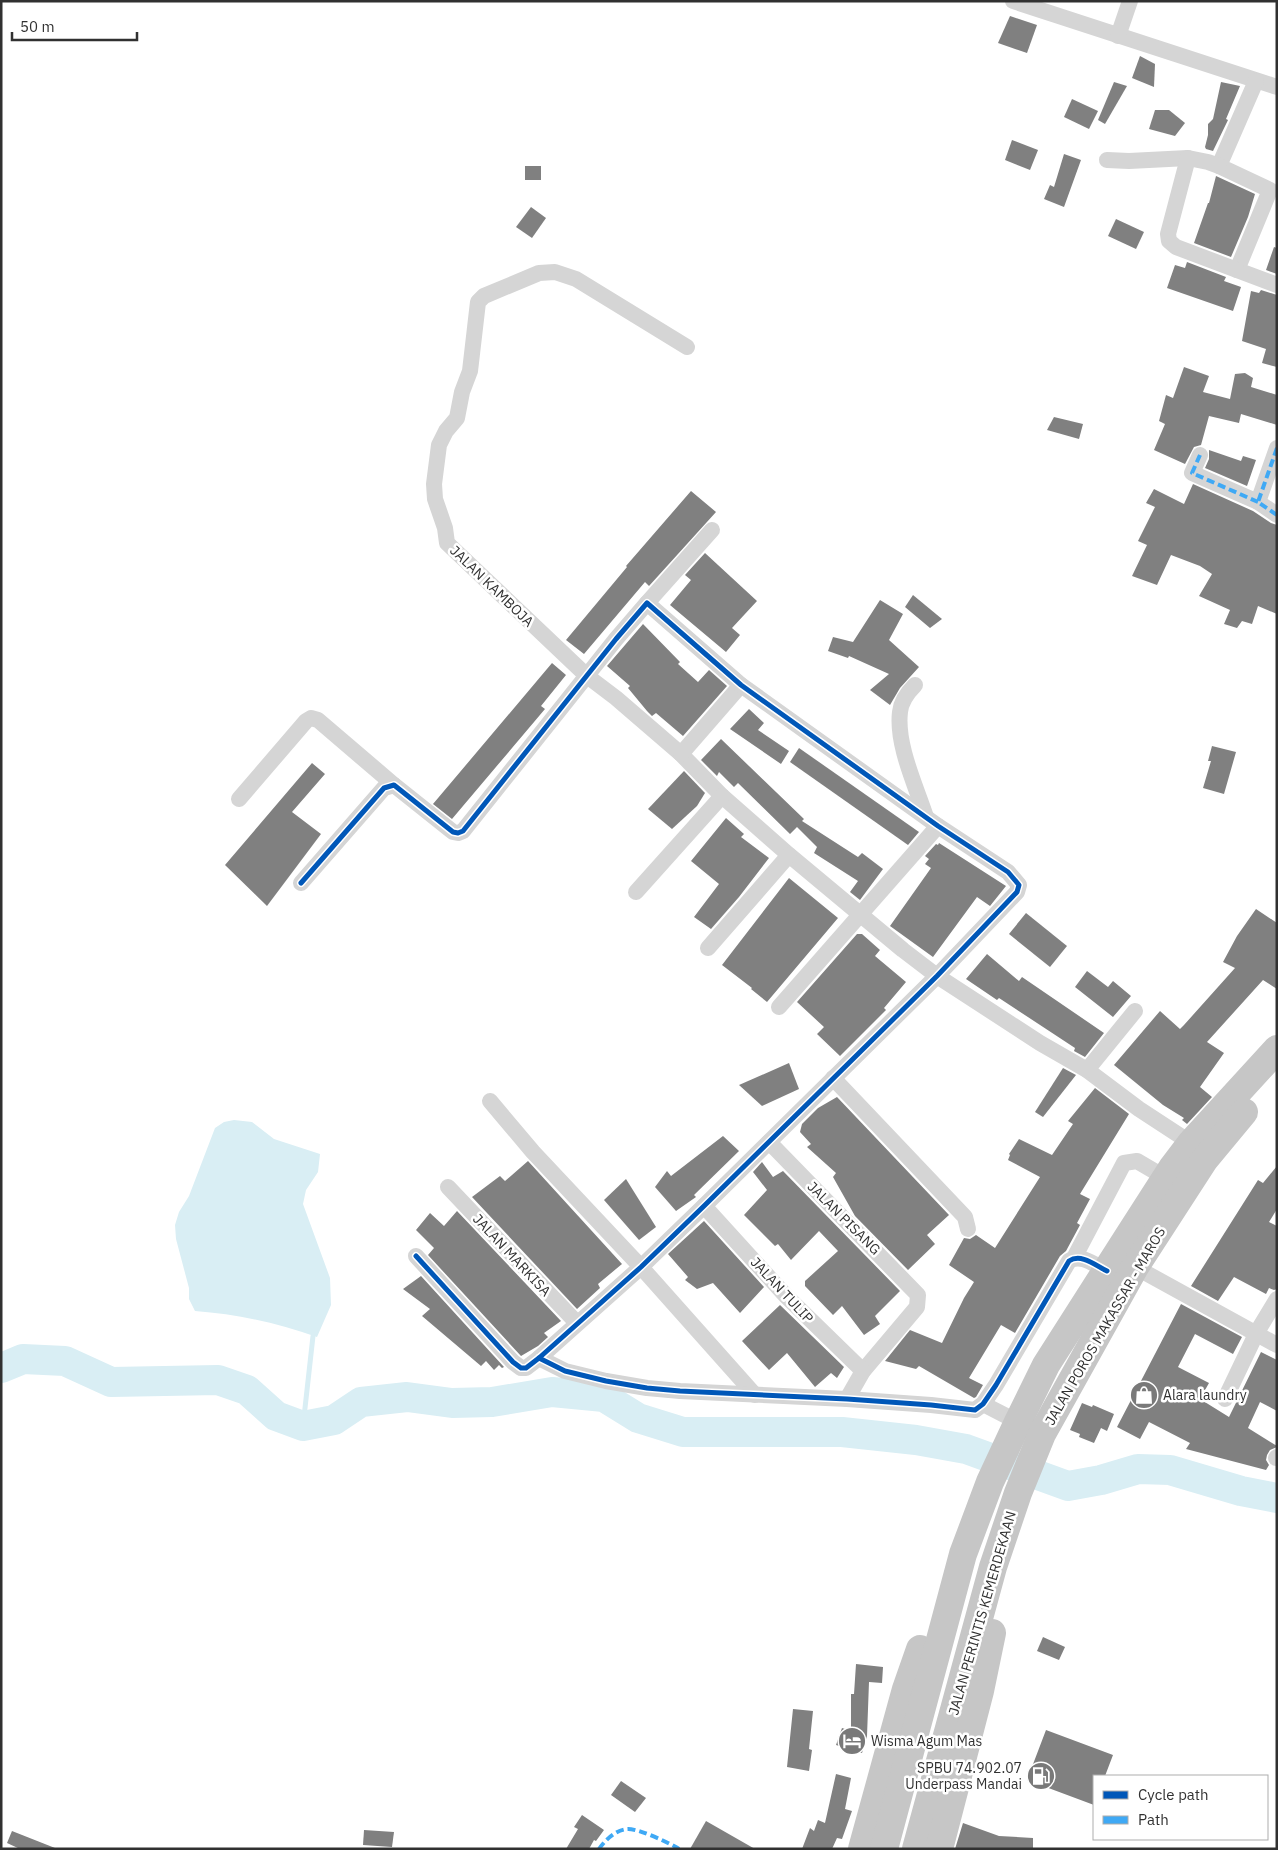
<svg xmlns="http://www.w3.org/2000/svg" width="1278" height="1850" viewBox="0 0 1278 1850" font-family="'IBM Plex Sans',sans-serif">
<rect width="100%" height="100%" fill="#fff"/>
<path fill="#d9eef4" d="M 234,1120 L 252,1122 L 274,1139 L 320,1154 L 318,1172 L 306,1190 L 303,1204 L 330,1278 L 331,1305 L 317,1337 C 277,1323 237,1314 195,1311 L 189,1299 L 189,1288 L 176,1239 L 175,1225 L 179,1212 L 189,1196 L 215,1128 L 224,1122 Z"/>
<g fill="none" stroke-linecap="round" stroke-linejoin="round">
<polyline stroke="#d9eef4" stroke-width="5" points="303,1426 313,1336"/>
<polyline stroke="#d9eef4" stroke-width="30" points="1,1368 23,1359 65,1361 111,1382 218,1380 247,1390 276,1416 303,1426 334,1420 361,1402 407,1397 452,1403 492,1402 552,1392 604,1397 638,1418 683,1432 842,1432 916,1440 966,1449 1068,1486 1101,1480 1138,1469 1170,1470 1241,1491 1277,1498"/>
</g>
<g fill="#808080">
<polygon points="1010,16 1037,25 1027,53 998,43"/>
<polygon points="1140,56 1155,64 1154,87 1132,78"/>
<polygon points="1114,82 1127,86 1105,124 1098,120"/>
<polygon points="1221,82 1240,86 1226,119 1228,120 1213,151 1206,149 1205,147 1208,135 1208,124 1213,119"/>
<polygon points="1072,99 1098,111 1089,129 1064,117"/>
<polygon points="1155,110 1169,110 1185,123 1175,136 1149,129"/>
<polygon points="1012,140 1038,150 1030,170 1005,160"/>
<polygon points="1064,154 1081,160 1064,207 1044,199 1050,185 1054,187"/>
<rect x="525" y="166" width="16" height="14"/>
<polygon points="1216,176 1255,194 1248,217 1231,257 1194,243 1208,203 1209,203"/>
<polygon points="531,207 546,218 532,238 516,227"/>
<polygon points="1116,219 1144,232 1136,249 1108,236"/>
<polygon points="1274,247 1277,248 1277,274 1266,270"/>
<polygon points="1187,262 1226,277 1224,281 1241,287 1233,311 1167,288 1175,265 1185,268"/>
<polygon points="1261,290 1277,295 1277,367 1262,363 1266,349 1242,341 1251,291 1259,293"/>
<polygon points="1184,367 1209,376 1203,392 1230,399 1235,374 1245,373 1253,378 1251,387 1277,395 1277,425 1241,414 1239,423 1209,416 1201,445 1194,447 1185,464 1154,450 1165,424 1159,421 1166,395 1173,398"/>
<polygon points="1054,417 1083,424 1079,439 1047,430"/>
<polygon points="1209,450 1241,461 1243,456 1256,460 1247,486 1205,468 1209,459"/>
<polygon points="1193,484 1253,511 1271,523 1277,525 1277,614 1258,606 1252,624 1242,621 1237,628 1224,624 1230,610 1199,596 1212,574 1200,566 1171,555 1157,585 1132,576 1147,545 1138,541 1155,507 1146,503 1154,489 1184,504"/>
<polygon points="691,491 716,512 649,586 645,582 584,654 566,640 627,567 626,566"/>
<polygon points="705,553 757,601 732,628 740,635 726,652 670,605 691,580 685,575"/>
<polygon points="913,595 942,619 930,628 905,607"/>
<polygon points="880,600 903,614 889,640 919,667 900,688 890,705 870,690 889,674 849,656 848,658 828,651 833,637 853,642"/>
<polygon points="643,624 680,662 678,664 698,682 709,670 727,686 683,736 656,713 652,716 647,711 628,688 630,686 607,666"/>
<polygon points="552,663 566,675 541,706 545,709 452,819 433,804"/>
<polygon points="749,709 764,723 758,730 789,751 781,764 730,729"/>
<polygon points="721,739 804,819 802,821 858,857 862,853 883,869 860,900 850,892 858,881 814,853 817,847 797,827 790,834 738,783 734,787 719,772 717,776 701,760"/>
<polygon points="1212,746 1236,752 1224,794 1203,788 1211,761 1208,761"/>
<polygon points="799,748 919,832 908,845 790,762"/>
<polygon points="312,763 325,774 292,812 321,834 267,906 225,865"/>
<polygon points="684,771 705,793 697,806 672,829 648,809"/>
<polygon points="726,818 744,834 741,837 769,858 739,897 711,929 694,917 719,884 691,861"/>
<polygon points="939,843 1006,886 990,906 977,897 933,957 890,926 931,868 925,864 929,859 925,856 936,844 938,845"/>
<polygon points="789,878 838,918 767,1002 751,989 752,988 722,965"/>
<polygon points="1256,909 1277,923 1277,989 1263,980 1207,1042 1224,1053 1200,1087 1212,1097 1187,1124 1182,1120 1184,1118 1163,1105 1114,1065 1160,1011 1180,1029 1184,1025 1235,968 1223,962 1237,936"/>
<polygon points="1026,913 1067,946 1050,967 1009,934"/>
<polygon points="857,934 862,934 880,950 875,956 906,982 884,1008 886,1010 840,1056 817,1034 824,1027 797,1002"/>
<polygon points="987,954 1019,981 1022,977 1104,1033 1085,1057 1074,1051 1075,1048 999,998 997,1000 966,979"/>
<polygon points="1087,971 1108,987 1113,981 1131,996 1113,1017 1075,987"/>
<polygon points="789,1063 799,1089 762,1106 739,1085"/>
<polygon points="1063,1068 1076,1075 1043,1117 1035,1112"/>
<polygon points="1095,1088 1129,1114 1080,1194 1090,1199 1077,1223 1080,1225 1066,1251 1060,1256 1015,1333 1001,1325 969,1378 983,1385 976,1397 974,1398 919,1366 916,1369 885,1361 910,1330 942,1343 964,1298 974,1282 949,1265 964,1238 970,1239 976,1235 995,1248 1040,1177 1008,1160 1010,1155 1009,1154 1019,1139 1052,1155 1073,1124 1068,1121"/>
<polygon points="837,1097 949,1215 927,1235 935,1244 908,1270 855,1216 833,1177 836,1173 807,1147 811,1144 800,1132 802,1124 818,1108"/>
<polygon points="723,1136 739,1151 694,1195 696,1197 676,1211 655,1187 667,1171 671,1176"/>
<polygon points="528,1161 622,1264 598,1284 600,1288 577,1309 472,1197 500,1176 505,1181"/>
<polygon points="762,1162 773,1177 783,1171 900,1291 875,1316 880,1324 864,1335 842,1306 833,1315 805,1286 805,1281 838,1251 819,1231 791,1260 778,1244 775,1246 744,1215 767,1190 753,1172"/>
<polygon points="1277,1166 1277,1209 1269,1222 1277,1226 1277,1289 1274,1290 1269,1288 1266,1294 1234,1277 1218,1301 1191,1286 1258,1180 1263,1183"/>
<polygon points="626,1179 656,1227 639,1240 604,1200"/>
<polygon points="457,1211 561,1321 544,1333 548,1337 538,1346 521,1356 428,1255 434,1248 416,1230 430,1213 444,1226"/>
<polygon points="704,1221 764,1287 740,1313 713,1283 697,1289 685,1280 688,1277 668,1254"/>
<polygon points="421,1276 504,1367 502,1368 499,1365 494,1370 486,1361 481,1366 422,1316 430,1309 403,1289"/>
<polygon points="1181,1304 1242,1337 1233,1354 1195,1334 1178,1367 1209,1383 1200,1399 1229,1417 1261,1352 1277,1360 1277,1411 1260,1402 1248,1428 1277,1446 1277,1447 1270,1450 1267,1455 1266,1460 1269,1465 1266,1470 1186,1449 1190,1443 1149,1422 1140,1439 1117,1427"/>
<polygon points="780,1305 844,1367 837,1378 831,1373 815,1387 787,1353 769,1370 742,1341"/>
<polygon points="1082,1403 1092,1407 1093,1405 1114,1414 1107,1431 1101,1428 1094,1443 1079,1437 1080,1434 1070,1430"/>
<polygon points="1043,1637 1065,1647 1059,1660 1037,1651"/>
<polygon points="856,1664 883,1667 882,1683 869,1682 867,1736 862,1753 836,1745 842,1728 851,1731 851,1694 854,1694"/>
<polygon points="793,1709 813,1711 809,1749 812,1750 809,1771 787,1767"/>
<polygon points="1046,1730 1113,1755 1105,1776 1094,1776 1094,1805 1027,1780"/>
<polygon points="836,1774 851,1778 845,1809 852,1811 842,1839 837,1838 832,1849 802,1849 810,1828 814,1831 818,1820 825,1823"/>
<polygon points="621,1781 646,1798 635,1812 611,1795"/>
<polygon points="582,1815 604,1830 596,1841 594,1840 589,1849 566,1849 578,1829 574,1827"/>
<polygon points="706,1821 755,1849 690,1849"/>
<polygon points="963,1823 999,1836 1033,1838 1033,1849 955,1849"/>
<polygon points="364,1830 394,1832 392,1847 363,1845"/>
<polygon points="12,1831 55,1848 55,1849 20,1849 7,1843"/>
</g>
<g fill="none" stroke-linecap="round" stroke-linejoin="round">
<g stroke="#d5d5d5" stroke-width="16">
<polyline points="1013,1 1277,87"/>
<polyline points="1118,36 1130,1"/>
<polyline points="1256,81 1219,166 1270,190 1237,270 1277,285"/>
<polyline points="1107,160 1129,161 1188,158"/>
<polyline points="1219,166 1208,162 1188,158 1168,234 1169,241 1176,247 1237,270"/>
<polyline points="687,347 576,279 555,272 539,273 484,296 478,302 470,371 462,392 457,418 446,431 439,445 434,484 435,499 445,528 447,543 587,676 616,698 681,754 722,796 789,855 903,950 937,976 1040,1043 1087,1070 1139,1109 1191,1143"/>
<polyline points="1277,448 1258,502 1277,515"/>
<polyline points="1200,455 1192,473 1258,502"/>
<polyline points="647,603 712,530"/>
<path d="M 915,685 C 908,692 901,701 900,712 C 896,745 916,786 926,817"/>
<polyline points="681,754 741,685"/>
<polyline points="239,799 306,721 311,718 318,720 394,785"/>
<polyline points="301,883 384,788 394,785 453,832 458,833 463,831 616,639 647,603 741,685 938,826 1008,872 1019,885 1017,892 937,976 704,1206 641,1267 539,1358 526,1368 521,1368 513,1362 416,1256"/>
<polyline points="636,892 722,796"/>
<polyline points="708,948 789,855"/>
<polyline points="779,1007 938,826"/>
<polyline points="1087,1070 1135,1011"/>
<polyline points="833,1078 965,1217 968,1229"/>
<polyline points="490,1101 533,1152 641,1267 755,1395"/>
<polyline points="769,1142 918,1295 917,1307 863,1371 847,1399"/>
<polyline points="448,1187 577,1323"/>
<polyline points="704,1206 786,1296 863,1371"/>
<polyline points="1074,1258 1124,1163 1137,1161 1166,1178"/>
<polyline points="1135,1267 1277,1345"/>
<path d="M 539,1358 L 565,1371 L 606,1381 L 647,1388 L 680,1391 L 847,1399 L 931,1405 L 975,1410 L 983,1404 L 996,1385 L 1069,1261 C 1081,1253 1095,1265 1107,1271"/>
<polyline points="1225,1399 1257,1332 1277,1299"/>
<polyline points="983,1404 1026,1426"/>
<polyline points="1276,1458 1277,1457"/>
</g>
<g stroke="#c6c6c6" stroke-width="28">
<polyline points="862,1849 906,1689 920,1649"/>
<polyline points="884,1849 963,1554 990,1482 1018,1422 1046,1365 1129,1235 1172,1168 1191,1143 1277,1049"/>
<polyline points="916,1849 993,1567 1018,1493 1042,1434 1135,1267 1205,1159 1244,1112"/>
<polyline points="939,1849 980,1691 992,1633"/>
</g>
<g stroke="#3fa9f5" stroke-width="4" stroke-dasharray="8 4" stroke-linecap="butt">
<polyline points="1277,448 1258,502 1277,515"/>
<polyline points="1200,455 1192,473 1258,502"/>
<path d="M 599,1849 C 605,1840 616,1830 627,1829 C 637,1828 670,1843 679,1849"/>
</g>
<defs>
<g id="cycleway">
<polyline points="301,883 384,788 394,785 453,832 458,833 463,831 616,639 647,603 741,685 938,826 1008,872 1019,885 1017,892 937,976 704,1206 641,1267 539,1358 526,1368 521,1368 513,1362 416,1256"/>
<path d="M 539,1358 L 565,1371 L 606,1381 L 647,1388 L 680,1391 L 847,1399 L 931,1405 L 975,1410 L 983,1404 L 996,1385 L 1069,1261 C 1081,1253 1095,1265 1107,1271"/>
</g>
</defs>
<use href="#cycleway" stroke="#fff" stroke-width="8"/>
<use href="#cycleway" stroke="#0057b8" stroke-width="5"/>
</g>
<defs>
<symbol id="shop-disc" viewBox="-11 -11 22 22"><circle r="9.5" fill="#797979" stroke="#fff"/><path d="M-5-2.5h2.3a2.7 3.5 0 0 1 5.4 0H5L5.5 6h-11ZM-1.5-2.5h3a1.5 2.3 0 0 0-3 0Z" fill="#fff"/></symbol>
<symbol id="hotel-disc" viewBox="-11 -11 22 22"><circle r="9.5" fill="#797979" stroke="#fff"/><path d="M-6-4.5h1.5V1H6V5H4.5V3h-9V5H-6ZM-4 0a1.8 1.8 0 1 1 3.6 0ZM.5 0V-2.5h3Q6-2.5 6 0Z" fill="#fff"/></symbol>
<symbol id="fuel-disc" viewBox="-11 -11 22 22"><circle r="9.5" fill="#797979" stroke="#fff"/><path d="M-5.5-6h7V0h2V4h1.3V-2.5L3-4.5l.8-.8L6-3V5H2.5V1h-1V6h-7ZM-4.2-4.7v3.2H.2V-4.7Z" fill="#fff"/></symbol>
</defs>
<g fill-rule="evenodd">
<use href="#shop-disc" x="1128" y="1379" width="32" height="32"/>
<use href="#hotel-disc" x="836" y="1725" width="32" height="32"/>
<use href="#fuel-disc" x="1025" y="1760" width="32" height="32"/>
</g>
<g text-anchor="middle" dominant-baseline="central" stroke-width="5" stroke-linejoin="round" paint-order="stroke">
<g font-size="14" fill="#313131" stroke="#fff">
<text transform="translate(492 586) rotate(44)">JALAN KAMBOJA</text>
<text transform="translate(844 1218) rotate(45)">JALAN PISANG</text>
<text transform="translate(512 1255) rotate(47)">JALAN MARKISA</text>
<text transform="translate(782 1290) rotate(47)">JALAN TULIP</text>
<text transform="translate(1105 1326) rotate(-60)">JALAN POROS MAKASSAR - MAROS</text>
<text transform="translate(982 1613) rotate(-74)">JALAN PERINTIS KEMERDEKAAN</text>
</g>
<g font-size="14" fill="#313131" stroke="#fff" text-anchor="start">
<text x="1163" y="1395">Alara laundry</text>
<text x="871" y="1741">Wisma Agum Mas</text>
<text x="1022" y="1768" text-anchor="end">SPBU 74.902.07<tspan x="1022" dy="16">Underpass Mandai</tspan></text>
</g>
</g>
<rect width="1278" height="1850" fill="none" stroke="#313131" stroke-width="5"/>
<rect x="1093" y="1775" width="175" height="65" fill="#ffffff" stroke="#adadad"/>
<rect x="1103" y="1791" width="25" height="8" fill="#0057b8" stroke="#adadad"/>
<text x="1138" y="1800" font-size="15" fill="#313131">Cycle path</text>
<rect x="1103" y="1816" width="25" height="8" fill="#3fa9f5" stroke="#adadad"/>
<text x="1138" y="1825" font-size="15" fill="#313131">Path</text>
<path d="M12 32v8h125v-8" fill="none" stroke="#313131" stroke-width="2.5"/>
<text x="20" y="32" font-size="15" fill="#313131" stroke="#ffffff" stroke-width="4" paint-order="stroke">50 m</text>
</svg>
